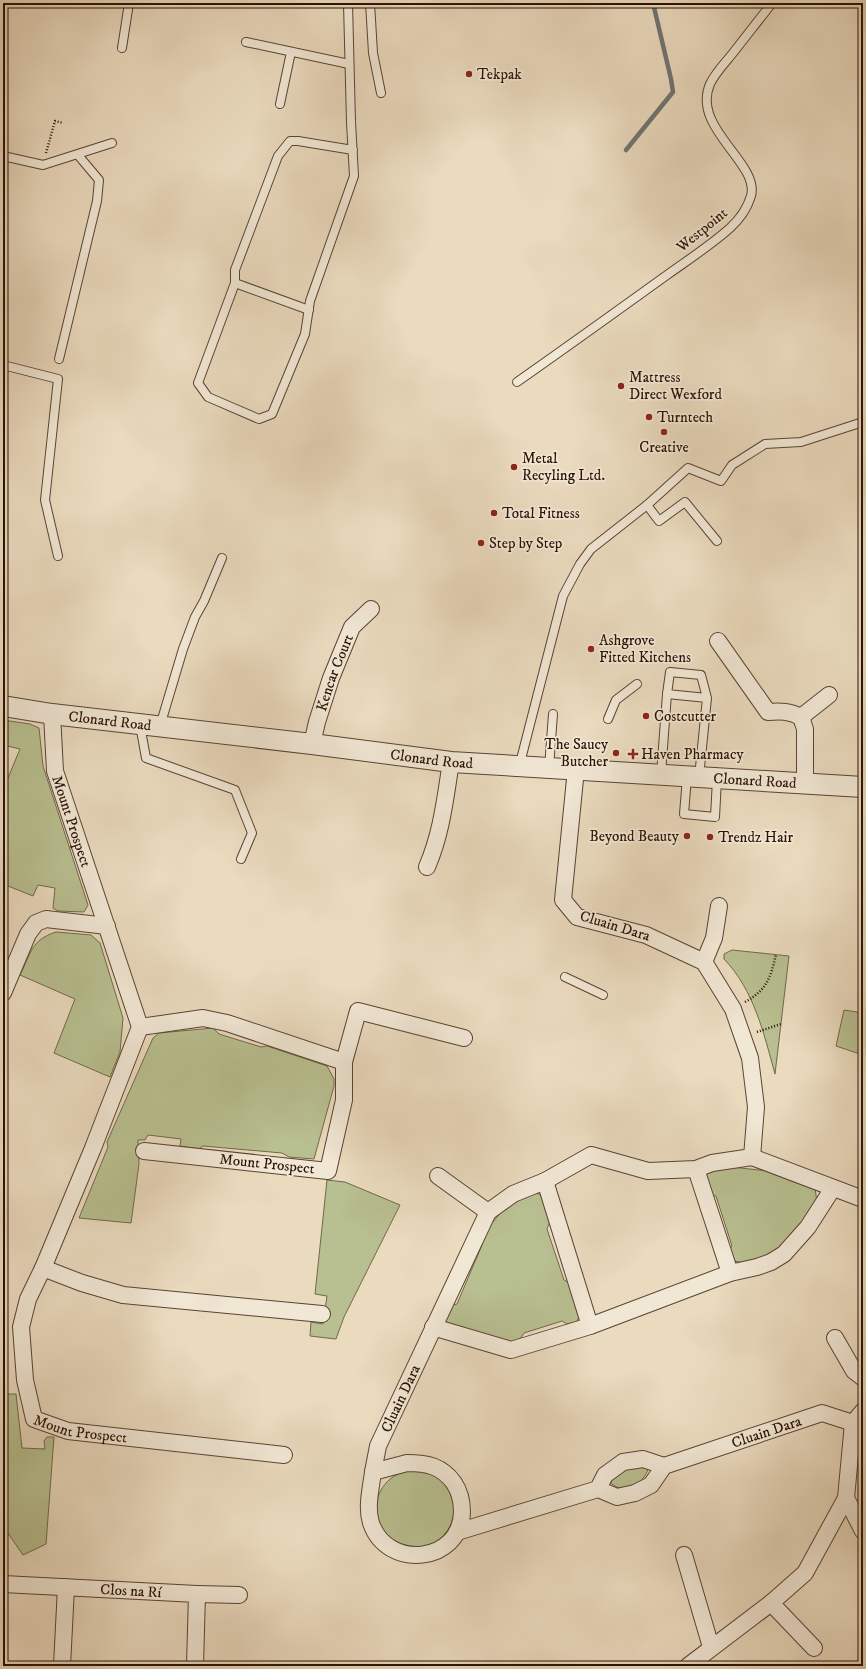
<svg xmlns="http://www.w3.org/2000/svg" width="866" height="1669" viewBox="0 0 866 1669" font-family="'IM FELL DW Pica',serif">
<rect width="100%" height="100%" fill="#eadabe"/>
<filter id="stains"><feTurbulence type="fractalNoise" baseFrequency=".005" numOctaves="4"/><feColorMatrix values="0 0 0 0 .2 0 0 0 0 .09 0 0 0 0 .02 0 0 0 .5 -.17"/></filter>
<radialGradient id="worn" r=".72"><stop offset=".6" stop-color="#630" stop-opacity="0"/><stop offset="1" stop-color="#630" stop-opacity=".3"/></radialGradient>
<g fill="#b8bf90" stroke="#71684a">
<polygon points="3,720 30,724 39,728 43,766 88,905 84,912 58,911 53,908 55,888 38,885 33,896 3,884 3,790 20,749 3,745"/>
<path d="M 56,932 L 91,935 L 100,943 L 123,1018 L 120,1052 L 110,1077 L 54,1053 L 75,999 L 20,975 C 31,953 31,940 56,932 Z"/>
<path d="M 732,950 L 789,956 L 775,1074 C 764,1034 754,990 724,959 L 724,954 Z"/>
<polygon points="844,1010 863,1013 863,1055 836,1046"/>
<polygon points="213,1028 219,1034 261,1047 267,1046 327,1066 334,1079 334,1086 314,1159 289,1157 282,1153 203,1146 199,1149 180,1146 181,1139 148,1135 145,1140 138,1140 139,1164 131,1223 79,1218 108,1147 107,1142 153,1038 159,1033"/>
<polygon points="731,1167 769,1171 815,1188 817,1202 779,1252 745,1263 734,1261 728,1251 732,1246 716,1196 710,1195 705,1175 709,1169"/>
<polygon points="327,1180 345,1182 400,1205 344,1317 336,1339 310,1336 311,1322 323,1324 327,1296 315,1294"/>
<polygon points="532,1192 542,1195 551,1219 547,1229 564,1280 571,1284 581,1314 576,1322 567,1324 562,1321 524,1333 520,1339 509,1343 446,1327 443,1321 449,1306 457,1304 482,1245 481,1236 504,1209"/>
<polygon points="3,1394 16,1394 22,1448 45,1449 44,1441 47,1437 54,1437 46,1544 23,1555 3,1526"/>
<path d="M 642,1466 L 648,1469 C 644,1484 624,1496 611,1483 C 616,1466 627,1468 642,1466 Z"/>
<circle cx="415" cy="1509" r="39"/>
</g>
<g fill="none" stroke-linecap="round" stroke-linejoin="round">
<polyline stroke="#6f7573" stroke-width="4.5" points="626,150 673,92 671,79 653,3"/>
<defs>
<g id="service">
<polyline points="348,3 351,122 354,176 310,301 305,334 272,414 259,419 208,397 198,383 235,283 235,270 278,156 290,141 298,141 353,150"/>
<polyline points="370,3 373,53 381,93"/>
<polyline points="246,42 349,64"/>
<polyline points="122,48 129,3"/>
<polyline points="280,104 291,52"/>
<polyline points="3,156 43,165 112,143"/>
<polyline points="235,283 309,310"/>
<polyline points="59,359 97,201 99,180 78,155"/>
<polyline points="3,365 58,379 45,500 58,556"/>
<path d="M 517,382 C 567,347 617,311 667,275 C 688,260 711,245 730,228 C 740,219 747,209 751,196 C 760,163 691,128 710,84 C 715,73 725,63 733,53 C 746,36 759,20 772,3"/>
<polyline points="647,505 659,521 685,502 717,541"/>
<polyline points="608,719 616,700 637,684"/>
<polyline points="140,725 146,758 235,790 252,833 241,859"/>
<polyline points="160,726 183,649 195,617 204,601 222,558"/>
<polyline points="519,767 563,596 580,564 591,549 647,505 688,468 721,481 732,465 765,444 801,442 863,422"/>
<polyline points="549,768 553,714"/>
<polyline points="661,774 667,694"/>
<polyline points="687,777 684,814 715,817 717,779"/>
<polyline points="699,777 707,698 701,675 670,672 667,694 707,698"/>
<polyline points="565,977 603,995"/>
</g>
<g id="minor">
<path d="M 718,641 L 768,712 C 781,711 789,711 801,717 L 805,729 L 805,784"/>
<path id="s1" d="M 52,714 L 55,771 L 140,1027 L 93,1148 L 43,1268 L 28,1299 L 21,1327 L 25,1380 L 34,1419 L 68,1431 L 284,1455"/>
<polyline points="801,717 829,695"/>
<path id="s2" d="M 312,744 L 317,722 L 331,678 L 352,627 L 371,609"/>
<path d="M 427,867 C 442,832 445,799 451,762"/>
<polyline points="704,962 714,938 719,906"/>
<polyline points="3,993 28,934 36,923 46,919 107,926"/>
<polyline points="140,1027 203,1018 227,1023 344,1062 344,1100 328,1171 144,1151"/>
<polyline points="344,1062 358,1011 464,1038"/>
<polyline points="752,1157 863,1199"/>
<polyline points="696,1169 730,1273"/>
<polyline points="438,1176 488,1212"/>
<polyline points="545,1181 590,1326"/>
<polyline points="43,1268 82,1283 123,1295 322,1314"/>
<polyline points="433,1327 511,1350 590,1326 730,1273 757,1267 771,1262 784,1254 808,1227 833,1188"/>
<polyline points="835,1338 854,1371 863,1378"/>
<polyline points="853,1423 863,1411"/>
<path d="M 407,1463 C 427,1463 442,1466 454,1483 C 460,1492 462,1501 462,1512 C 461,1563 387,1571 371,1523 C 366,1507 371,1488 373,1472 Z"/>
<path id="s3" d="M 664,1466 L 822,1413 L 853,1423"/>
<path id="s4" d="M 373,1472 L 378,1446 L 488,1212 L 513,1194 L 545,1181 L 591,1155 L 648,1171 L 696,1169 L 712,1163 L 752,1157 L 756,1107 L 750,1058 L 733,1009 L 704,962 L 646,935 L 577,917 L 563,900 L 576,769"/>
<polyline points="846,1498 863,1531"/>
<polyline points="457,1532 598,1489 617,1497 635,1493 651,1485 664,1466 643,1459 623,1462 605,1475 598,1489"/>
<polyline points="684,1555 711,1647"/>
<path id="s5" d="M 3,1584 L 197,1594 L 195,1666"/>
<polyline points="197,1594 239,1595"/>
<polyline points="771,1603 814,1648"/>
<polyline points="62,1666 66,1587"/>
<polyline points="688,1666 771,1603 805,1573 846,1498 853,1423"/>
</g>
<g id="tertiary">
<path id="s6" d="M 3,706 L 52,714 L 312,744 L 451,762 L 863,787"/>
</g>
</defs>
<use href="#service" stroke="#5a4332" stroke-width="10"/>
<use href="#minor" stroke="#5a4332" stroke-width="18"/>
<use href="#tertiary" stroke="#5a4332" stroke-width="22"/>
<g stroke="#2a1104" stroke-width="2.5" stroke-dasharray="1 2" stroke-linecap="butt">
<polyline points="46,153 55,121 63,123"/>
<path d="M 745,1002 C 767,990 771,977 776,954"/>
<polyline points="757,1032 781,1024"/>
</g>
<use href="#service" stroke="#f1e7d5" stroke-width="8"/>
<use href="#minor" stroke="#f1e7d5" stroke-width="16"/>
<use href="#tertiary" stroke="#f1e7d5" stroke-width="20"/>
</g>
<g fill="#8f2418" stroke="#f1e7d5" stroke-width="1.5">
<circle cx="469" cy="74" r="4"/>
<circle cx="621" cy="386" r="4"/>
<circle cx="649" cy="417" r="4"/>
<circle cx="664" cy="432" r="4"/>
<circle cx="514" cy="467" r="4"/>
<circle cx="494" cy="513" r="4"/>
<circle cx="481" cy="543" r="4"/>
<circle cx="591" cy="649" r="4"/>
<circle cx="646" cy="716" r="4"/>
<circle cx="616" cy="753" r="4"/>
<path d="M631 748h4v4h4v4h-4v4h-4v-4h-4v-4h4z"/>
<circle cx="687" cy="836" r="4"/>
<circle cx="710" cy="837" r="4"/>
</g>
<g text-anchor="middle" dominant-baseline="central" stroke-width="3.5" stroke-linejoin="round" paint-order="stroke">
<g font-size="15" fill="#2a1104" stroke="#f1e7d5" text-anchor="start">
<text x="477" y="74">Tekpak</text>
<text x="629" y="377">Mattress<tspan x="629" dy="17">Direct Wexford</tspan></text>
<text x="657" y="417">Turntech</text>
<text x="664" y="447" text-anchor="middle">Creative</text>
<text x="522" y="458">Metal<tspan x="522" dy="17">Recyling Ltd.</tspan></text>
<text x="502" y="513">Total Fitness</text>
<text x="489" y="543">Step by Step</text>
<text x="599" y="640">Ashgrove<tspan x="599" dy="17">Fitted Kitchens</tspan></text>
<text x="654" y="716">Costcutter</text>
<text x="608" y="744" text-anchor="end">The Saucy<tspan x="608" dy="17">Butcher</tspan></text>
<text x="641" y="754">Haven Pharmacy</text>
<text x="679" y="836" text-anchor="end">Beyond Beauty</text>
<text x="718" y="837">Trendz Hair</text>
</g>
<g font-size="15" fill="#2a1104" stroke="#f1e7d5">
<text transform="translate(702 230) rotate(-39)">Westpoint</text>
<text stroke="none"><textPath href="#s2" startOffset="75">Kencar Court</textPath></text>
<text stroke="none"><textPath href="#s6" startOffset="108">Clonard Road</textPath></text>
<text stroke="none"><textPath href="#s6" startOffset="432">Clonard Road</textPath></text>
<text stroke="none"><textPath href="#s6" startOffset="756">Clonard Road</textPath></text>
<text stroke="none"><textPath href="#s1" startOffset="110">Mount Prospect</textPath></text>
<text transform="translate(615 926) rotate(17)">Cluain Dara</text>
<text transform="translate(267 1164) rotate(6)">Mount Prospect</text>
<text stroke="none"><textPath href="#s4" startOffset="79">Cluain Dara</textPath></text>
<text stroke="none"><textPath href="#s1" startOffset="791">Mount Prospect</textPath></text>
<text stroke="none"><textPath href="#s3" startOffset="108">Cluain Dara</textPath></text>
<text stroke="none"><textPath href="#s5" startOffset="128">Clos na Rí</textPath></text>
</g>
</g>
<rect width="866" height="1669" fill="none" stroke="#eadabe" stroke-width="16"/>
<rect x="4" y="4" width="858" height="1661" fill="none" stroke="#2a1104" stroke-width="2"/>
<rect x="8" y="8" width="850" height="1653" fill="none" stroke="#2a1104"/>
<rect width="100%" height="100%" filter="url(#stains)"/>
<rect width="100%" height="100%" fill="url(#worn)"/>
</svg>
